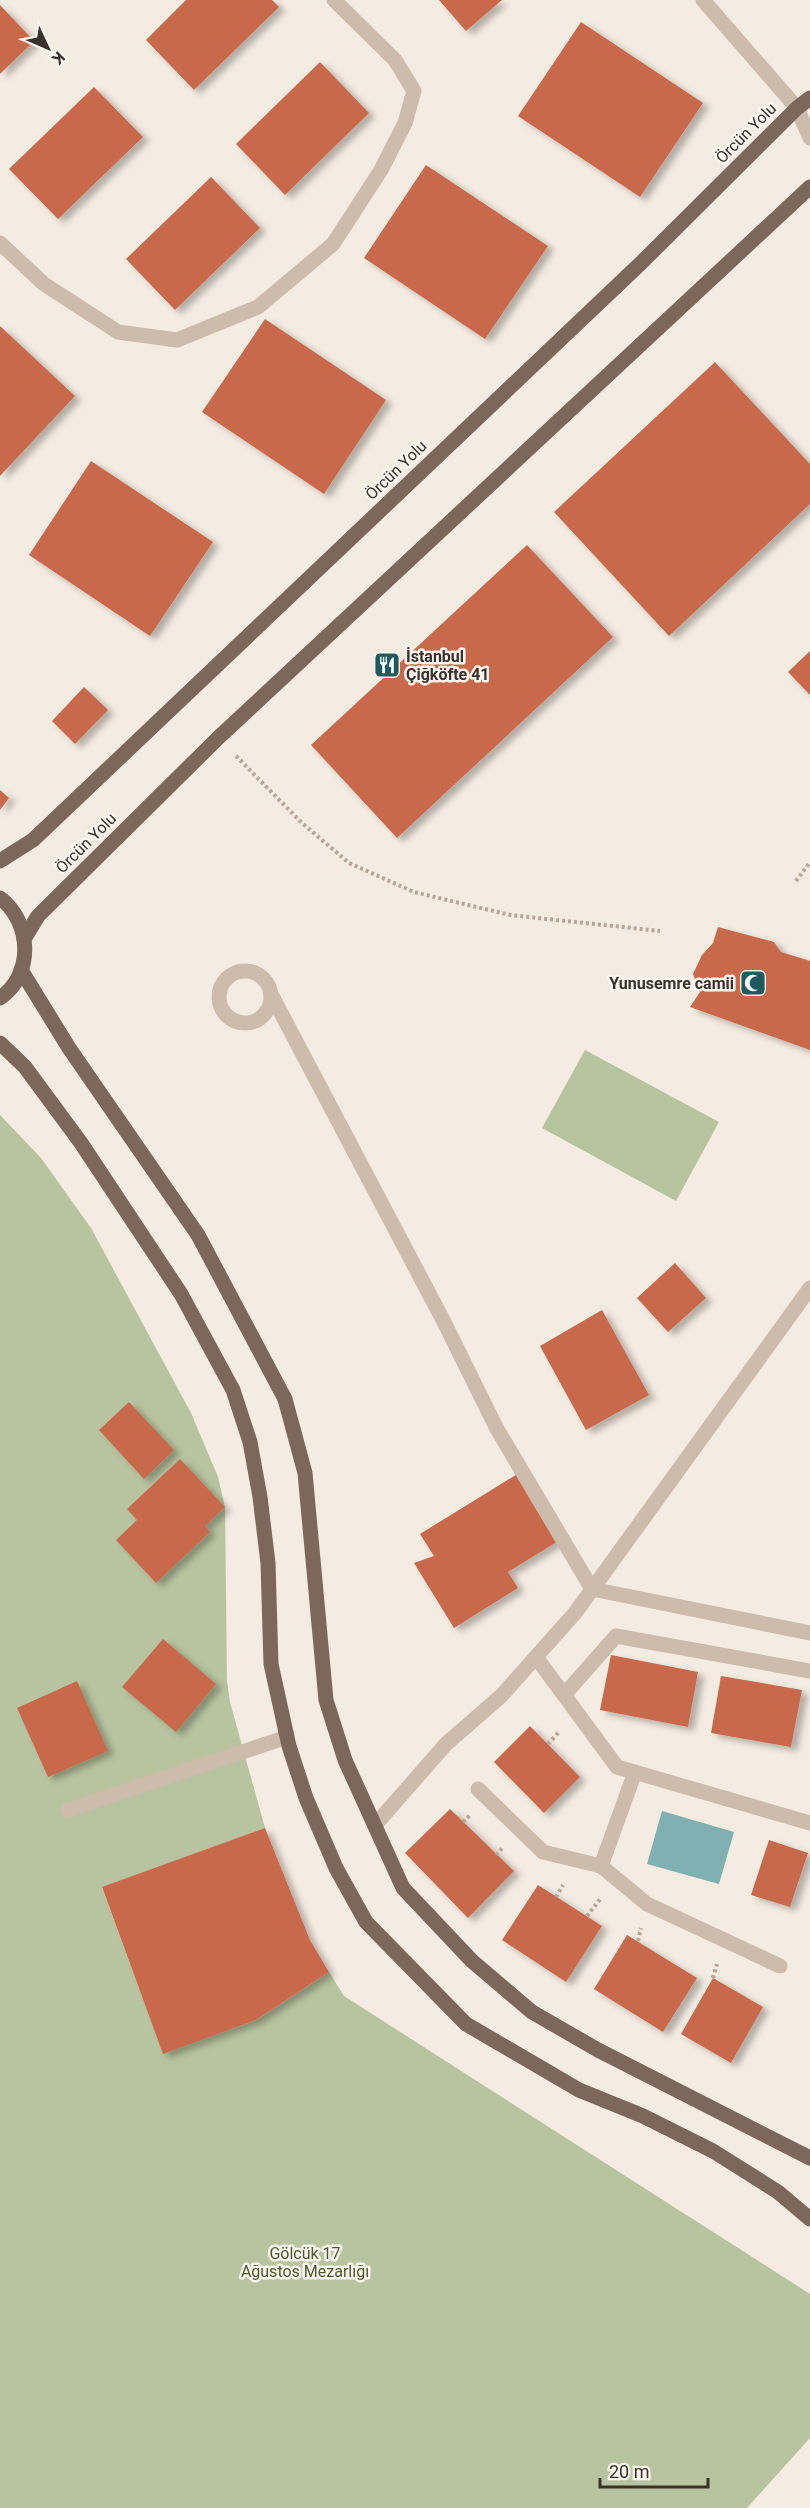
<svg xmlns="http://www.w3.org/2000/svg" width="810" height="2508" viewBox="0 0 810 2508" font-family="Roboto,sans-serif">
<defs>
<filter id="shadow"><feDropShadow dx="6" dy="4" stdDeviation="3" flood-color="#0004"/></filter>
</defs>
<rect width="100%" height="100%" fill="#f4ebe1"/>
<g fill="#b8c4a0">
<polygon points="585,1050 719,1122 676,1201 542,1128"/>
<polygon points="0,1115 41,1158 91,1228 191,1413 218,1477 225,1507 227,1681 230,1702 265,1828 102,1888 163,2053 256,2020 329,1972 344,1996 810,2294 810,2438 747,2508 0,2508"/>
</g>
<polygon fill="#7fb0b2" points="662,1811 734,1832 719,1884 647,1864"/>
<g fill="#c8694b" filter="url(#shadow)">
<polygon points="186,0 272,0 279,7 194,90 146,40"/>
<polygon points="439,0 502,0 466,31"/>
<polygon points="0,5 34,41 0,74"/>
<polygon points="581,22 703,103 640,197 518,116"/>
<polygon points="320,62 369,113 285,195 236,144"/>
<polygon points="94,87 143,137 58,219 9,169"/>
<polygon points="426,165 548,246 485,339 364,258"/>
<polygon points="211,177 260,228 175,310 126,259"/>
<polygon points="265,319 386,400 324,494 202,412"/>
<polygon points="0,326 75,396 0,476"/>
<polygon points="715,362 810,464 810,504 669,636 554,512"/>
<polygon points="91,461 213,542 150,636 29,555"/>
<polygon points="527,545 613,637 397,838 311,745"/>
<polygon points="810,651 810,695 788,672"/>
<polygon points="84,687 108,710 75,744 52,721"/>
<polygon points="0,790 9,798 0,810"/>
<polygon points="718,927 774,942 781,952 810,961 810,1050 690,1007 700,992 693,974 702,955 713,943"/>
<polygon points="675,1263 706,1298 668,1332 637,1298"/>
<polygon points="602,1310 649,1395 586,1430 540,1346"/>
<polygon points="129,1402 174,1450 144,1479 99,1430"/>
<polygon points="180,1459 225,1507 205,1526 210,1532 156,1583 116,1540 137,1520 127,1509"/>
<polygon points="519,1473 560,1540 508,1572 518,1588 454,1628 414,1563 434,1556 420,1534"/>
<polygon points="163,1639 216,1684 176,1732 122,1687"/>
<polygon points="611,1655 698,1672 688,1727 600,1710"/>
<polygon points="721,1676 802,1690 791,1747 711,1733"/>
<polygon points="77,1681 108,1751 48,1777 17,1708"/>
<polygon points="530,1726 580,1777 544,1813 494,1762"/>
<polygon points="450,1809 514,1871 468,1918 405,1853"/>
<polygon points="265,1828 310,1940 329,1972 256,2020 163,2054 102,1887"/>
<polygon points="769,1840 808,1853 790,1907 751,1895"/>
<polygon points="538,1885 602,1926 566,1982 502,1940"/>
<polygon points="627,1935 697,1978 663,2032 594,1989"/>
<polygon points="713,1978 763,2007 731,2063 681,2034"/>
</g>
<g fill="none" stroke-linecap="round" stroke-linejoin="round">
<g stroke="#b9a596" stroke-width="4" stroke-dasharray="3 3" stroke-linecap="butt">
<polyline points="236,756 302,823 349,863 414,892 510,915 660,931"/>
<polyline points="796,881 810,862"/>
<polyline points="548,1744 560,1731"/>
<polyline points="463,1822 470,1815"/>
<polyline points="496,1855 503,1847"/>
<polyline points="556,1897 563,1885"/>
<polyline points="587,1916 601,1898"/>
<polyline points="638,1941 641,1928"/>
<polyline points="713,1978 717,1964"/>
</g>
<g stroke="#cdbbac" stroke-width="15">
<polyline points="703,0 797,108 810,138"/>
<polyline points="0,243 44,284 118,332 177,340 258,307 333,244 381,170 405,123 414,91 395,60 334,0"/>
<circle cx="245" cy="997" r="26"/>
<polyline points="271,994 443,1320 497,1429 592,1589 810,1633"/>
<polyline points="536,1657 617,1767 810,1823"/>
<polyline points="564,1695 616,1636 810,1671"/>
<polyline points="635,1772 601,1866 647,1904 780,1966"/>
<polyline points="478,1789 543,1852 601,1866"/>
<polyline points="68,1810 287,1737"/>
<polyline points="376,1824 446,1744 501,1696 575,1613 810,1288"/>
</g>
<g stroke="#7d675c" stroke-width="15">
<polyline points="0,861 33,840 641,263 797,108 810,98"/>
<path d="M 0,898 C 32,922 34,975 0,998"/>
<polyline points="24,939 38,916 218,738 810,187"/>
<polyline points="21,970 69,1048 198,1235 285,1399 305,1473 326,1700 345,1760 403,1888 472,1961 532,2012 598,2050 810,2158"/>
<polyline points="0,1043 25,1067 81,1143 181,1294 233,1390 250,1442 260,1497 268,1563 271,1664 289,1746 306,1798 336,1868 366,1922 466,2024 579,2090 643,2116 713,2151 778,2192 810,2219"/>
</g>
</g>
<defs>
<symbol id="restaurant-square" viewBox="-11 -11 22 22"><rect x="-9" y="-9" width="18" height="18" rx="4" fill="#1f5a5e" stroke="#fbf5ee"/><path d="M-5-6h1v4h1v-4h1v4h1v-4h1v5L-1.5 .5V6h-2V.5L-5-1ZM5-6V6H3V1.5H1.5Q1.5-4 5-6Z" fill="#fff"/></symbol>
<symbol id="mosque-square" viewBox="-11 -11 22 22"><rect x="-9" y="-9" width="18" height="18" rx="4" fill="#1f5a5e" stroke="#fbf5ee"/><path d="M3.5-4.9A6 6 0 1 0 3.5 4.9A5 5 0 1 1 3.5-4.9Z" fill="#fff"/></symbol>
</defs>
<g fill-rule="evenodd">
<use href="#restaurant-square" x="372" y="650" width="30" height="30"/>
<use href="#mosque-square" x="738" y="968" width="30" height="30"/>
</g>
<g text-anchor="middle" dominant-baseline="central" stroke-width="5" stroke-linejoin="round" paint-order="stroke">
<g font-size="16" fill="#3b302b" stroke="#fbf5ee">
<text transform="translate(746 133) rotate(-45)">Örcün Yolu</text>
<text transform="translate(396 470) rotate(-44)">Örcün Yolu</text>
<text transform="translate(86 843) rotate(-45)">Örcün Yolu</text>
</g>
<g font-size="16" font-weight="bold" fill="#3b302b" stroke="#fbf5ee" text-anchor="start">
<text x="406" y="656">İstanbul<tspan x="406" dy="18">Çiğköfte 41</tspan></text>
<text x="734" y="983" text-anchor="end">Yunusemre camii</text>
</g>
<g font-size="16" fill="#4a5a2e" stroke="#fbf5ee">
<text x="305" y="2253">Gölcük 17<tspan x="305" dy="18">Ağustos Mezarlığı</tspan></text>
</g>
</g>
<g transform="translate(48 48) rotate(134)" stroke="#fbf5ee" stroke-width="4.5" paint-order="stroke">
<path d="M0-4.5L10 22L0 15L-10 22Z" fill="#3b302b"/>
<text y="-9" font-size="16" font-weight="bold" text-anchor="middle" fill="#3b302b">K</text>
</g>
<path d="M600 2478v9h108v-9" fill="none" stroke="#3b302b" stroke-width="3"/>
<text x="609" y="2478" font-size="18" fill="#3b302b" stroke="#fbf5ee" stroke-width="4.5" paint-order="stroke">20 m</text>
</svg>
